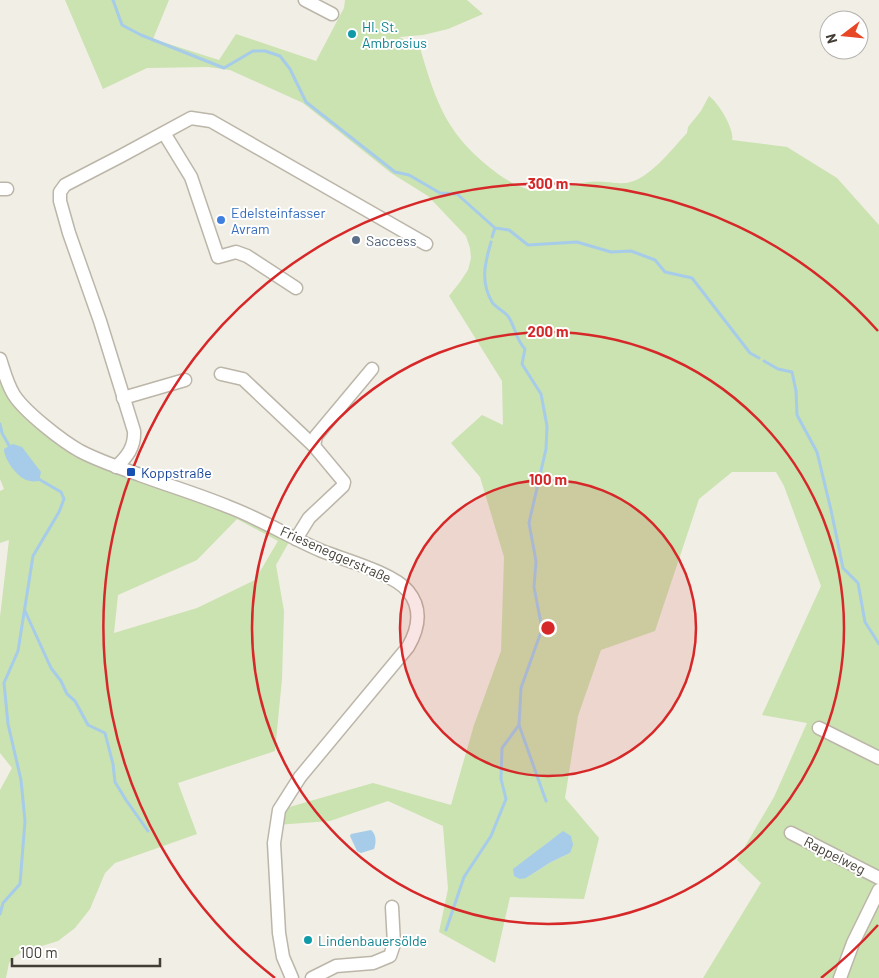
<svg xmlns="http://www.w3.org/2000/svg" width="879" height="978" viewBox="0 0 879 978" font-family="Barlow,sans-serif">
<rect width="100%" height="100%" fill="#f1eee5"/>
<g fill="#cbe2b1" fill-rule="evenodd">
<path d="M 65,0 L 169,0 L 153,39 L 219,60 L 236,34 L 316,61 L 344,8 L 345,0 L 467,0 L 483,14 L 448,29 L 423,35 L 399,37 L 420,48 C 437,106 448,137 498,174 C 511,183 527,192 544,191 C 558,190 573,184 588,182 C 601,180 614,184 626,183 C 649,180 672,149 687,133 L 688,127 L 701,111 L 709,96 C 718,102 735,130 732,140 L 787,147 L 837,178 L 879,225 L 879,978 L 703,978 L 761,883 L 737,860 L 774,797 L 807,723 L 762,715 L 821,586 L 784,486 L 776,472 L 732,472 L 699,499 L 655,631 L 601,650 L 578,716 L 565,798 L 599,838 L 584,899 L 510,897 L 495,963 L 439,932 L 448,889 L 443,826 L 388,801 L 330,821 L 276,825 L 279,810 L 373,783 L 451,805 L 474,725 L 501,651 L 504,557 L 480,477 L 451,443 L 482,415 L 503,425 L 502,381 L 449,296 L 460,282 L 468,270 L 471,258 L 470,248 L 466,236 L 428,196 L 391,173 L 303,103 L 230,70 L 208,67 L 147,68 L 103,89 ZM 551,840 L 570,853 L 551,862 L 526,878 L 540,849 Z"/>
<path d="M 0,377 L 43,429 L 157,484 L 239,517 L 289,542 L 276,565 L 284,611 L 282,679 L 275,751 L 178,783 L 197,834 L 115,863 L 105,873 L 90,909 L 75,928 L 58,941 L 22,952 L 14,957 L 9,963 L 6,978 L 0,978 L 0,790 L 12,768 L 0,753 L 0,617 L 9,540 L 0,543 L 0,491 L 4,489 L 0,479 ZM 237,519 L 278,541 L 255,580 L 197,608 L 114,633 L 118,595 L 197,560 Z"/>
</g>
<g fill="#a6ccea">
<path d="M 13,444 L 22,447 L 41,472 L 39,481 C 36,481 33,482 30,481 C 19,480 4,460 4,449 Z"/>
<path d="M 371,830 C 377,835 376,843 374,849 L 361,853 L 357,851 L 350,836 L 351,834 Z"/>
<polygon points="563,831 571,836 573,845 570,853 551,862 526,878 520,879 514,876 513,869"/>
</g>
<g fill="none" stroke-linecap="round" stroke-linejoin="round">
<g stroke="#a6ccea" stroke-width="3">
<polyline points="113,0 122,25 141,35 224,68 253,51 265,51 280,56 290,69 306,102 395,172 409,175 440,193 457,194 495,228 509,230 528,245 577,242 611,252 631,251 655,260 665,272 692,278 750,353 759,358"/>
<polyline points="492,237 495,228"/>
<polyline points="764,361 778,369 792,372 796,391 797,415 817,452 831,510 843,568 858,583 865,622 879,644"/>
<polyline points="0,424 2,433 11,449"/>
<polyline points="25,611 51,668 61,681 67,694 75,701 88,725 105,733 113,764 115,782 126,800 148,831"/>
<polyline points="519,725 546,801"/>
<polyline points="0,914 3,903 20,884 25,821 21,780 8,724 4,683 18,651 33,556 59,512 64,499 61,492 37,478"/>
<path d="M 446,930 L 464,877 L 491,836 L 506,799 L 501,779 L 502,748 L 519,725 L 521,688 L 542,629 L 534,587 L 536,561 L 529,523 L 546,449 L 547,426 L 541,394 L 522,364 L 525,349 C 515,339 515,324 507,315 C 502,310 495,307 492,302 C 480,281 485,263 491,242"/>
</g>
<defs>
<g id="minor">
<polyline points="305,0 332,14"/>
<polyline points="164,133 191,177 218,257 236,252 247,256 296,288"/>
<polyline points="0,189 7,189"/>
<path d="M 0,359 C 4,371 7,384 14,395 C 25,412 62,441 80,451 C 99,461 120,468 140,475 C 170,486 200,495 229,507 C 261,519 291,538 322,551 C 345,560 393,573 408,591 C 422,608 419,628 408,647 L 300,777 L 279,810 L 274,843 L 279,933 L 283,957 L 292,978"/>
<polyline points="221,374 243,379 314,446 344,482 343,486 309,518 296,539"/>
<polyline points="123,398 185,380"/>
<polyline points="314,446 316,436 372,369"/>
<path d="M 116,467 C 127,457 135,447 134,431 L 100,321 L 69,233 L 60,201 L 60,192 L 65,185 L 121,156 L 191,118 L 211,121 L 426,244"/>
<polyline points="819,728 879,758"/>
<polyline points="791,833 879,878"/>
<polyline points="312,978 336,966 373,963 390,956 394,944 392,907"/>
<polyline points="840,978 853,943 879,890"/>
</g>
</defs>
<use href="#minor" stroke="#bcb6a9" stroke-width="15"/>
<use href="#minor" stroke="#fff" stroke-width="12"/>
</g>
<circle cx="548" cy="628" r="148" fill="#d62828" fill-opacity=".12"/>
<g fill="none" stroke="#d62828" stroke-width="2.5">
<circle cx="548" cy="628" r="148"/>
<circle cx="548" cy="628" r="296"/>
<path d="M878 925A444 444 0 0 1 821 978M275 978A444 444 0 1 1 878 331"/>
</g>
<g fill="#0f9aa8" stroke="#fff" stroke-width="2">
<circle cx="352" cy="34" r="5"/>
<circle cx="308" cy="940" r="5"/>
</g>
<circle fill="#3f7fe0" stroke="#fff" stroke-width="2" cx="221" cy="220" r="5"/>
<circle fill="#5c6f8a" stroke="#fff" stroke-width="2" cx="356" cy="240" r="5"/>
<rect fill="#1a4fb4" stroke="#fff" stroke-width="2" x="126" y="467" width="10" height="10" rx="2.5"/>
<g text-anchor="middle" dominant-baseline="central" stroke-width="4" stroke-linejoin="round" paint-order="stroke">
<g font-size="14" fill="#0d838f" stroke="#fff" text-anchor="start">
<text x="362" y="26">Hl. St.<tspan x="362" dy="16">Ambrosius</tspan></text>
<text x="318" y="940">Lindenbauersölde</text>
</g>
<g font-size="14" fill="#366cbe" stroke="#fff" text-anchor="start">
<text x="231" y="212">Edelsteinfasser<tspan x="231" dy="16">Avram</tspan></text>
</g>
<g font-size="14" fill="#4e5e75" stroke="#fff" text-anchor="start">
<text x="366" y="240">Saccess</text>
</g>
<g font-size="14" fill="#164399" stroke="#fff" text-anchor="start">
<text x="141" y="472">Koppstraße</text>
</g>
<g font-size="14" fill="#433e35" stroke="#fff">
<text transform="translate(336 554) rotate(24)">Frieseneggerstraße</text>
<text transform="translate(835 855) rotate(27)">Rappelweg</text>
</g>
</g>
<circle cx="548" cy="628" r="8" fill="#d62828" stroke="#fff" stroke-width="2.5"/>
<g font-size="15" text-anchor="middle" font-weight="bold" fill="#d62828" stroke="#fff" stroke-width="4" stroke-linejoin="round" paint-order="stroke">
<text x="548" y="189">300 m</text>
<text x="548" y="337">200 m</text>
<text x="548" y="485">100 m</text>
</g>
<g transform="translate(844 35) rotate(254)"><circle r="24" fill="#ffffff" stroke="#b4b2ae"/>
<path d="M0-4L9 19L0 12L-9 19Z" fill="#e84725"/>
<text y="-8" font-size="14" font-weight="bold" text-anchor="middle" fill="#433e35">N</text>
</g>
<path d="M12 958v8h148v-8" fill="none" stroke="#433e35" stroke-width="2.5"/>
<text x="20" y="958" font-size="15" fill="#433e35" stroke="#ffffff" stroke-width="4" paint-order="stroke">100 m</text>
</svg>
